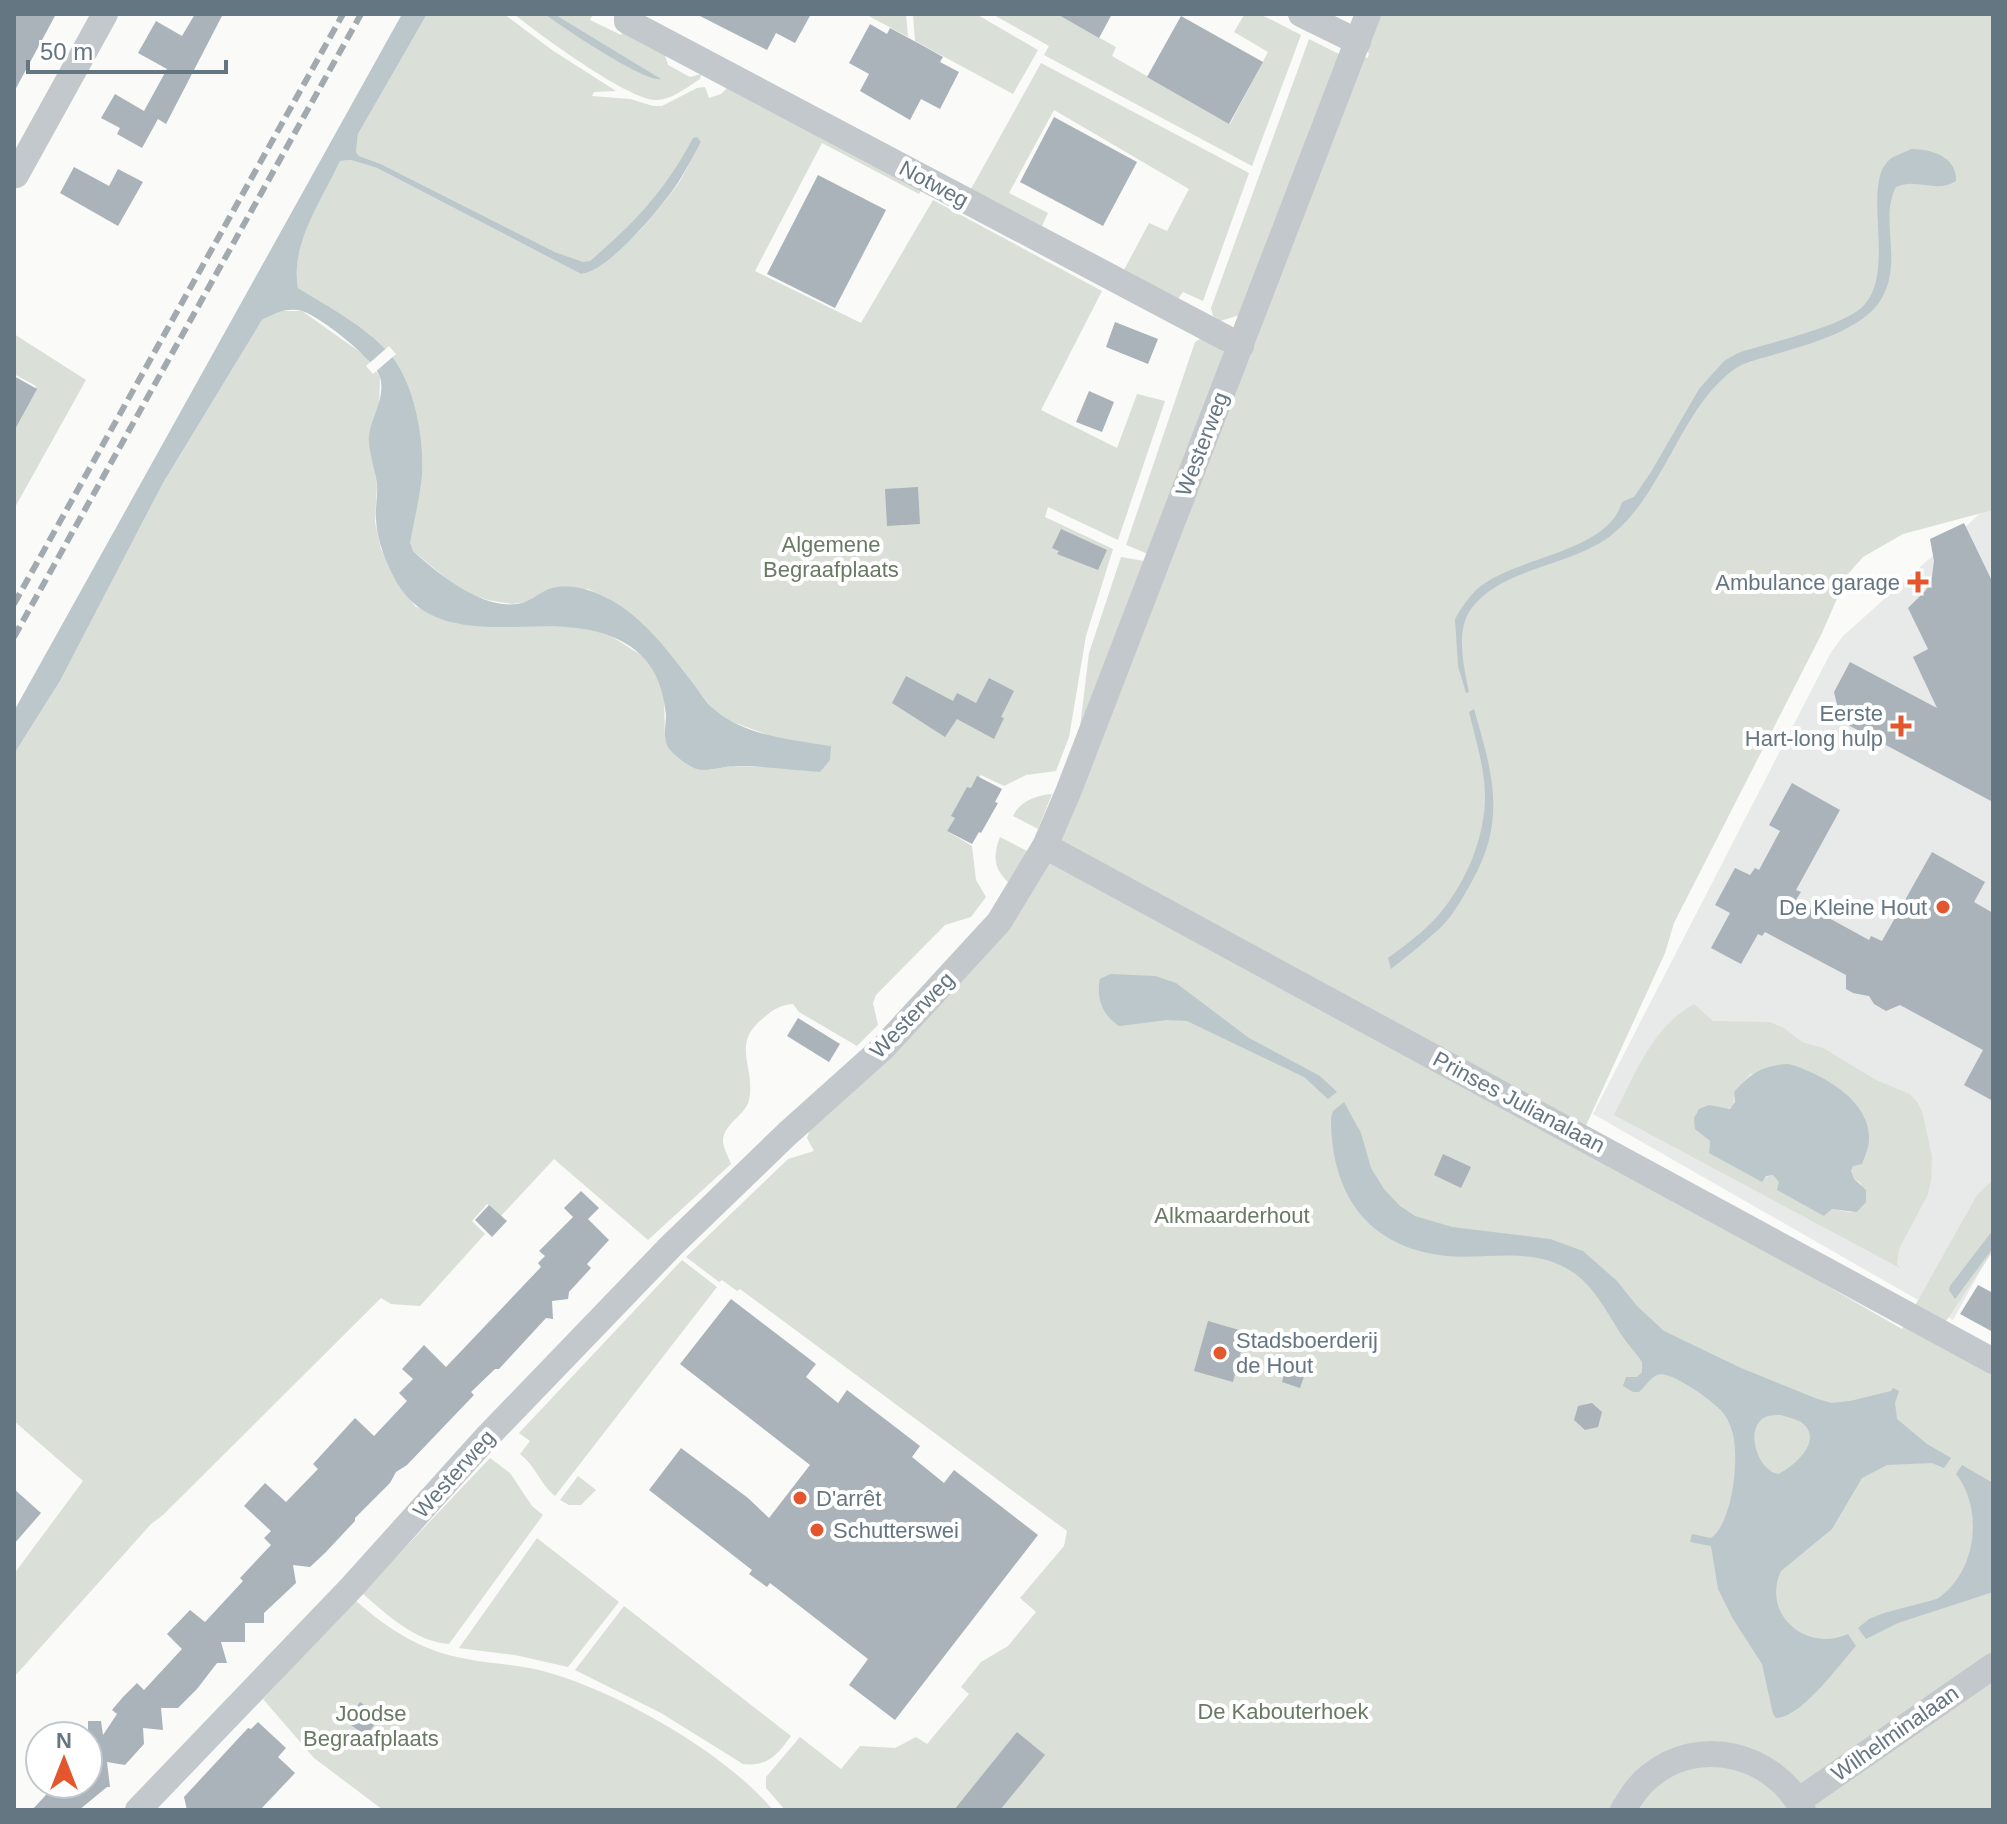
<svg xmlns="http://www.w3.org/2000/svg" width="2007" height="1824" viewBox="0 0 2007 1824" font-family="Helvetica,sans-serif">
<rect width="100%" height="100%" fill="#fafaf8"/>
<polygon fill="#e8e9e9" points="1993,502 1993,1248 1953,1320 1593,1114 1830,654 1843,636"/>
<g fill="#dadfd7" fill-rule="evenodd">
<path d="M 427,14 L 504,14 L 552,50 L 616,91 L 594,92 L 592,96 L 630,99 L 653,106 L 662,106 L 697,88 L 705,87 L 709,98 L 721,94 L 730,85 L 923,187 L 919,194 L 822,143 L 755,271 L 861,323 L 933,200 L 1102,291 L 1041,410 L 1117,448 L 1137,394 L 1165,401 L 1118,540 L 1048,507 L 1045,517 L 1113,549 L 1086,636 L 1069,737 L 1056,771 L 1026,775 L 1004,786 L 981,775 L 947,831 L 972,846 L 976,880 L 986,897 L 971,917 L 945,925 L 876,995 L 873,1003 L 878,1025 L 857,1046 L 799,1012 L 793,1004 C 778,1005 772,1011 761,1020 C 731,1045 756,1068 749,1100 C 746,1115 723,1124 723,1141 C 723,1148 729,1158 731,1164 L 648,1240 L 554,1159 L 501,1216 L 487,1204 L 472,1221 L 485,1234 L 420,1306 L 391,1304 L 381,1298 L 163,1515 L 151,1524 L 14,1677 L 14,1574 L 83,1481 L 14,1421 L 14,754 L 60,681 L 163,483 L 262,320 L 277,311 L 302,311 L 364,355 L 380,377 L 379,409 L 369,436 L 377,486 L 375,522 L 381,549 L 398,584 L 416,607 L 501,626 L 586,627 L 611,636 L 644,657 L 655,673 L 664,691 L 665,740 L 709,770 L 732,766 L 758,767 L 830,746 L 776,738 L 730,721 L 713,709 L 644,626 L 609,599 L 588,589 L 535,596 L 526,602 L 512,604 L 488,600 L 469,594 L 453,584 L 413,551 L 409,543 C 414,521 420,498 422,476 C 425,440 414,380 389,353 C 365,326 329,307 298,288 C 290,244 321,201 340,161 L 351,160 L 377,168 L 581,274 C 608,272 665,204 680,181 C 687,168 694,155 701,142 L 693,139 C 664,192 636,221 590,261 L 584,263 L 555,252 L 381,164 L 359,156 L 356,152 L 358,134 Z"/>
<path d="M 514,14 L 593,14 L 590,20 L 621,35 L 623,32 L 665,55 L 668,65 L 690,77 L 701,74 L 700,79 C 687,87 672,100 656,100 C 630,101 537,33 514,14 Z"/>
<polygon points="865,14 906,14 908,37"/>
<polygon points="913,14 976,14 1038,50 1013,94 915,41"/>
<polygon points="992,14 1057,14 1116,47 1112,56 1230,124 1268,52 1234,32 1244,15 1260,14 1301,35 1252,166 1044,55 1049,46"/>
<polygon points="1381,14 1993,14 1993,510 1903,534 1863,557 1848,574 1821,635 1674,923 1665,953 1577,1145 1706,1216 1902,1329 1977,1195 1993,1180 1993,1251 1934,1339 1993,1370 1993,1810 785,1810 766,1788 766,1777 800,1737 841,1769 860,1746 895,1748 916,1737 927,1744 969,1694 961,1687 981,1662 1008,1646 1036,1612 1020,1598 1064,1546 1067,1531 740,1289 737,1291 722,1280 719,1282 686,1257 788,1159 814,1151 807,1138 811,1127 1056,848 1364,57 1368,58 1369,53 1367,52"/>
<polygon points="1309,39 1341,55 1240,315 1220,321 1213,316 1211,308"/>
<polygon points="1041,63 1249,173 1203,301 1183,292 1178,299 1124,270 1149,223 1167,231 1189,189 1054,110 1009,193 1048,213 1042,226 971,189"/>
<polygon points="14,334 86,380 14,509 14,426 36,386 14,374"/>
<polygon points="1205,336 1220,347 1225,354 1148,554 1126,545 1195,342"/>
<polygon points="1121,557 1144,561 1080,727 1089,653"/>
<path d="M 1052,794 L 1038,829 L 1013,816 C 1019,802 1036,795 1052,794 Z"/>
<path d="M 1000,837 L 1027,851 L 1009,883 C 993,869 993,855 1000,837 Z"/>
<path d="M 1694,1004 L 1713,1021 L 1770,1022 L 1784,1028 L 1802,1042 L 1823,1048 L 1876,1080 L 1910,1094 L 1917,1102 L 1922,1111 L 1932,1157 L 1931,1180 L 1928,1194 L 1899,1249 L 1897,1264 L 1900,1268 L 1614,1115 C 1635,1075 1652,1027 1694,1004 ZM 1804,1069 L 1836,1086 L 1865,1117 L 1858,1164 L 1853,1166 L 1851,1172 L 1854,1179 L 1862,1183 L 1852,1213 L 1832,1209 L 1825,1216 L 1778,1190 L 1779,1180 L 1773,1175 L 1765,1178 L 1709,1153 L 1710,1141 L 1695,1129 L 1696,1113 L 1733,1107 L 1734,1092 L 1750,1074 Z"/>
<path d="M 682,1260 L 717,1287 L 555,1496 C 540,1484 535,1465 520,1454 L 530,1441 L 519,1433 Z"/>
<path d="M 490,1458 L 510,1473 L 532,1506 L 543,1515 L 449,1644 C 416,1642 386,1614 362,1593 Z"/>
<polygon points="578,1476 596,1490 581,1505 569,1505 560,1500"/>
<polygon points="537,1538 619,1602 568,1667 515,1655 459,1648"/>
<path d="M 355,1600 C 389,1630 421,1651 467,1659 C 491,1664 515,1664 539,1670 C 612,1688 725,1752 773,1810 L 383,1810 L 314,1758 L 263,1699 Z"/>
<path d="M 624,1606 L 791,1736 C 778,1754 768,1767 743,1764 L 661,1713 L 575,1670 Z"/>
</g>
<g fill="#bbc7cb" fill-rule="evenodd">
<path d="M 402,14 L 427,14 L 358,134 L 356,152 L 359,156 L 381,164 L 555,252 L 583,262 L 590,261 C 636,221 664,192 693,138 L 697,137 L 701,142 C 694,155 687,168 679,181 C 665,204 607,273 581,274 L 377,168 L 351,160 L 340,161 C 322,200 290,244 298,288 C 329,307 365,326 389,353 C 414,380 425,440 422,476 C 420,498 414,521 410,543 L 413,551 C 438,574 488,615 525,602 C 534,598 542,591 552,588 C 571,584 589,589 605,597 C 642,615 668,651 692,682 C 699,691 706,703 715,710 C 746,736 792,740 831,746 L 830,760 L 820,772 C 792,770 764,766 736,766 C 723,766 707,773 694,768 C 686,764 670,753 667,745 C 663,736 666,724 666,715 C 662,674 645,648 605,634 C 540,611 440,655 397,583 C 387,565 377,541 376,520 C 375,508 378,496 377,484 C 375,469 368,451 369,436 C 371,417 386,398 380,377 C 374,359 321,317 302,311 C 288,307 274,313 262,320 L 163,483 L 60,681 L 14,754 L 14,711 Z"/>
<path d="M 545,14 L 554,14 L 661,79 C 645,83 562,27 545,14 Z"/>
<path d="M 1911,149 C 1932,149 1957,157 1956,181 C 1936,194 1917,177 1896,187 C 1878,221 1906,265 1878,304 C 1858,331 1807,345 1776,354 C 1763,358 1747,361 1736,368 C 1682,405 1666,489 1614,533 C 1574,567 1502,566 1471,609 C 1455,631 1464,667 1469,692 L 1466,693 L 1458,666 L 1455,619 C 1461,608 1468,598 1477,589 C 1515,556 1608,553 1622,502 L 1634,497 L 1651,472 L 1699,389 L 1724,361 L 1738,353 C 1767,343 1848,326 1865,304 C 1896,268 1861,186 1889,160 C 1895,155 1904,153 1911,149 Z"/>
<path d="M 1474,709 C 1493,775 1507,820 1471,883 C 1462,899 1452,917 1439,929 C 1424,943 1407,956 1391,969 L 1388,958 C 1403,947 1418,936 1431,923 C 1461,893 1483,845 1485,802 C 1486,772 1476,741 1469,712 Z"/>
<path d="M 1110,974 L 1155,976 L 1176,983 L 1249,1038 L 1320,1076 L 1337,1092 L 1328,1099 L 1304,1077 L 1187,1021 L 1167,1020 L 1119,1026 C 1102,1015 1096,997 1100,979 Z"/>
<path d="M 1789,1064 C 1820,1073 1871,1100 1869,1139 C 1869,1147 1865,1156 1862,1164 L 1853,1166 L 1851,1171 L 1854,1179 L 1866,1190 L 1866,1202 L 1857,1212 L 1832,1209 L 1824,1216 L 1777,1190 L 1779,1182 L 1773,1175 L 1766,1176 L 1762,1182 L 1709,1153 L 1710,1141 L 1695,1129 L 1694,1118 L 1699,1109 L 1709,1105 L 1730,1109 L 1735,1102 L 1734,1092 C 1751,1073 1763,1065 1789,1064 Z"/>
<path d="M 1344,1102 L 1361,1133 L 1371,1168 L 1384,1189 L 1400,1206 L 1415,1216 L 1452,1227 L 1550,1239 L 1583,1251 L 1617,1281 L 1637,1306 L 1664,1331 L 1741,1368 L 1815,1398 L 1831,1403 L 1850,1401 L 1891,1391 L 1893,1388 L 1899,1391 L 1895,1403 L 1897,1419 L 1927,1444 L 1951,1458 L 1944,1468 L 1932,1463 L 1887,1465 L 1862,1478 L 1832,1529 L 1781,1571 C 1761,1614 1806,1653 1848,1634 L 1856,1646 C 1839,1665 1801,1718 1776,1718 L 1773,1714 L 1762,1664 L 1733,1619 L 1718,1589 L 1711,1546 L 1690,1542 L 1692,1534 L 1711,1538 C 1733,1523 1740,1455 1732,1431 C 1731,1426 1727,1418 1724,1414 C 1716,1403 1670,1369 1657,1375 C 1650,1378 1645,1387 1639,1392 L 1633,1392 L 1623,1386 L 1626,1377 L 1637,1377 L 1642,1372 L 1642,1362 C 1636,1353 1629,1346 1623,1337 C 1608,1315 1595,1286 1571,1271 C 1533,1246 1488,1260 1446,1256 C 1367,1247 1331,1194 1331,1118 L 1333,1111 ZM 1781,1415 C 1787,1417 1796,1419 1801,1422 C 1825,1439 1795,1466 1778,1474 C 1759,1471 1745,1433 1762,1419 C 1767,1415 1775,1415 1781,1415 Z"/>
<polygon points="1993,1230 1993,1248 1955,1299 1949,1290 1950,1286"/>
<path d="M 1962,1465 L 1993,1483 L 1993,1592 L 1898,1623 L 1866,1639 L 1858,1628 L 1869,1619 L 1884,1613 L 1937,1599 C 1977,1573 1984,1509 1956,1474 Z"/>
</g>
<polygon fill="#fafaf8" points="389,346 396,354 373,374 366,366"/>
<g fill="#aab3b9">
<polygon points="14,14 56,14 14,92"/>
<polygon points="195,14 223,14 166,124 158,119 142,148 117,134 120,128 101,118 115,94 144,111 167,69 138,53 156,21 182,36"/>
<polygon points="696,14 811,14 795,43 776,33 767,50"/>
<polygon points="1057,14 1112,14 1099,38"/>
<polygon points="1181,16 1263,62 1229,124 1147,77"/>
<polygon points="870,24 887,34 890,28 927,48 943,57 940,62 959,72 940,109 921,99 910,120 860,91 869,74 849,63"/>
<polygon points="1054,117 1137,162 1103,226 1020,182"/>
<polygon points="74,167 109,186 118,169 143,182 118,226 60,193"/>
<polygon points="818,175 886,210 835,308 767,274"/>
<polygon points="1115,322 1158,339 1148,364 1106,347"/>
<polygon points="14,376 37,389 14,431"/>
<polygon points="1089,391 1114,402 1102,432 1076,422"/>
<polygon points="918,487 920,524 887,526 885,489"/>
<polygon points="1964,523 1993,583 1993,802 1850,726 1839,713 1834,692 1850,662 1937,708 1913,657 1928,649 1908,608 1926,590 1932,576 1934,561 1930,539"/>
<polygon points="1061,529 1107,550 1098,570 1057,554 1059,551 1052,548"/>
<polygon points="906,676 953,701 957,693 976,703 989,678 1014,691 1001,717 1004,718 994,739 957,719 945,737 892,703"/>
<polygon points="977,776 1002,789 995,802 998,803 981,833 979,832 972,844 947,831 955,818 951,816 967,787 971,788"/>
<polygon points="1792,783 1840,810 1796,890 1801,892 1796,900 1869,940 1871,936 1882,941 1932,852 1985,882 1974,902 1993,913 1993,1101 1964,1085 1983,1050 1900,1005 1886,1011 1874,1004 1869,996 1853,993 1846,989 1846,975 1765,932 1762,936 1758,934 1741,964 1711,948 1730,913 1715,905 1735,868 1750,875 1755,868 1759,870 1780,831 1769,825"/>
<polygon points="798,1018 840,1044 829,1062 787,1036"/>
<polygon points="1443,1154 1471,1167 1461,1188 1434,1175"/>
<polygon points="581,1191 599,1208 588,1219 609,1240 587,1264 591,1268 569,1292 568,1299 552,1301 553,1319 546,1318 499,1369 495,1369 471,1392 474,1395 407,1465 396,1472 390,1483 355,1518 355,1521 326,1552 310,1567 293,1565 296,1583 264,1613 264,1623 245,1623 245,1642 221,1642 227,1663 217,1663 197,1689 178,1708 161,1708 163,1730 143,1728 144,1744 125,1765 107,1762 110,1787 107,1787 79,1810 32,1810 56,1784 88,1784 88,1721 101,1721 103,1735 117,1714 112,1710 123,1697 137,1683 144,1690 182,1649 167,1634 190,1610 205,1622 243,1581 240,1578 271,1545 264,1538 271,1531 244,1506 265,1483 286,1502 318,1469 313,1464 355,1418 374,1436 407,1401 399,1393 413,1379 402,1369 424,1345 446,1367 541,1267 538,1263 545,1256 539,1251 573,1217 564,1208"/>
<polygon points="489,1205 507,1221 492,1237 475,1220"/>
<polygon points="1978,1285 1993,1293 1993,1332 1960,1314"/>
<polygon points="731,1299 816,1364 806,1377 838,1403 847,1390 920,1446 912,1457 944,1483 954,1470 1038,1535 895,1720 849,1685 868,1659 770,1583 767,1587 749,1574 752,1570 649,1490 681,1448 748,1498 769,1518 810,1465 680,1364"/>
<polygon points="1208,1321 1246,1332 1233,1382 1194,1371"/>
<polygon points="1288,1359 1308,1365 1300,1388 1282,1382"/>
<polygon points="1592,1403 1602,1412 1598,1427 1585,1430 1574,1420 1578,1406"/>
<polygon points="14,1489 41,1513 14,1544"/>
<polygon points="360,1702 380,1717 366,1736 347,1722"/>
<polygon points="258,1722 286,1748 278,1757 295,1773 260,1810 187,1810 184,1797 248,1728 251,1729"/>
<polygon points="1017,1732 1045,1755 1000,1810 954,1810"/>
</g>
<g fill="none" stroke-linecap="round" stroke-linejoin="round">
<g stroke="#c3c8cc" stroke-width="26">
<polyline points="627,14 627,21 1241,346"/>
<polyline points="1301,14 1358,42"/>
<polyline points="16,175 105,14"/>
<polyline points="1045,846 1993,1361"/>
<polyline points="1798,1801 1993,1666"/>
<polyline points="138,1810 351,1588 486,1438 671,1246 787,1134 884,1047 999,922 1045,846 1069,790 1368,14"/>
<path d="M 1623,1810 C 1631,1797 1638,1785 1650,1776 C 1699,1735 1774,1754 1803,1810"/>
</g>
<g stroke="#a2aab0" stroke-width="6" stroke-dasharray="12 6" stroke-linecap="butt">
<polyline points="14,604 343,14"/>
<polyline points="14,637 361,14"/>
</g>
</g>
<g fill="#e4572e" stroke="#fff" stroke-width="3">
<path d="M1914 570h8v8h8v8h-8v8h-8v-8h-8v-8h8z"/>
<path d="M1897 714h8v8h8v8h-8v8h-8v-8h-8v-8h8z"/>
<circle cx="1943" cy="907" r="8"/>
<circle cx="1220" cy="1353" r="8"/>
<circle cx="800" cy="1498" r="8"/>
<circle cx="817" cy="1530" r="8"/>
</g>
<g text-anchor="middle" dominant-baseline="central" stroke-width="8" stroke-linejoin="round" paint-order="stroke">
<g font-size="22" fill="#657683" stroke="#fff">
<text transform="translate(934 184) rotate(28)">Notweg</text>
<text transform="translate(1202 444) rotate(-69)">Westerweg</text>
<text transform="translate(912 1015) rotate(-46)">Westerweg</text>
<text transform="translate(1519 1102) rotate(28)">Prinses Julianalaan</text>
<text transform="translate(454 1474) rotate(-48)">Westerweg</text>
<text transform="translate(1895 1733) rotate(-35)">Wilhelminalaan</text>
</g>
<g font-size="22" fill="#687a64" stroke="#fff">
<text x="831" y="544">Algemene<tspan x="831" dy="25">Begraafplaats</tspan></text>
<text x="1232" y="1215">Alkmaarderhout</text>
<text x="1283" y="1711">De Kabouterhoek</text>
<text x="371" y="1713">Joodse<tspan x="371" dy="25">Begraafplaats</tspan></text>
</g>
<g font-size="22" fill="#657683" stroke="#fff" text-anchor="end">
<text x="1900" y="582">Ambulance garage</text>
<text x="1883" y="713">Eerste<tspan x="1883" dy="25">Hart-long hulp</tspan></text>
<text x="1927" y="907">De Kleine Hout</text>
<text x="1236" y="1340" text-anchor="start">Stadsboerderij<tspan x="1236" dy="25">de Hout</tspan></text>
<text x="816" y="1498" text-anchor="start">D'arrêt</text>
<text x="833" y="1530" text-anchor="start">Schutterswei</text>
</g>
</g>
<rect width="2007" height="1824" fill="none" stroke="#657683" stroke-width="32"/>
<g transform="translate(64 1760)"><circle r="38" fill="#ffffff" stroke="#c1c8cd" stroke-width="2"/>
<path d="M0-6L14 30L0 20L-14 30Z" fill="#e4572e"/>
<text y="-12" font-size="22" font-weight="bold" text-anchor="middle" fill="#657683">N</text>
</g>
<path d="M28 60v12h198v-12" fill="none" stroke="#657683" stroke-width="4"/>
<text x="40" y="60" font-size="24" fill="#657683" stroke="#ffffff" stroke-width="6" paint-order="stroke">50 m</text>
</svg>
